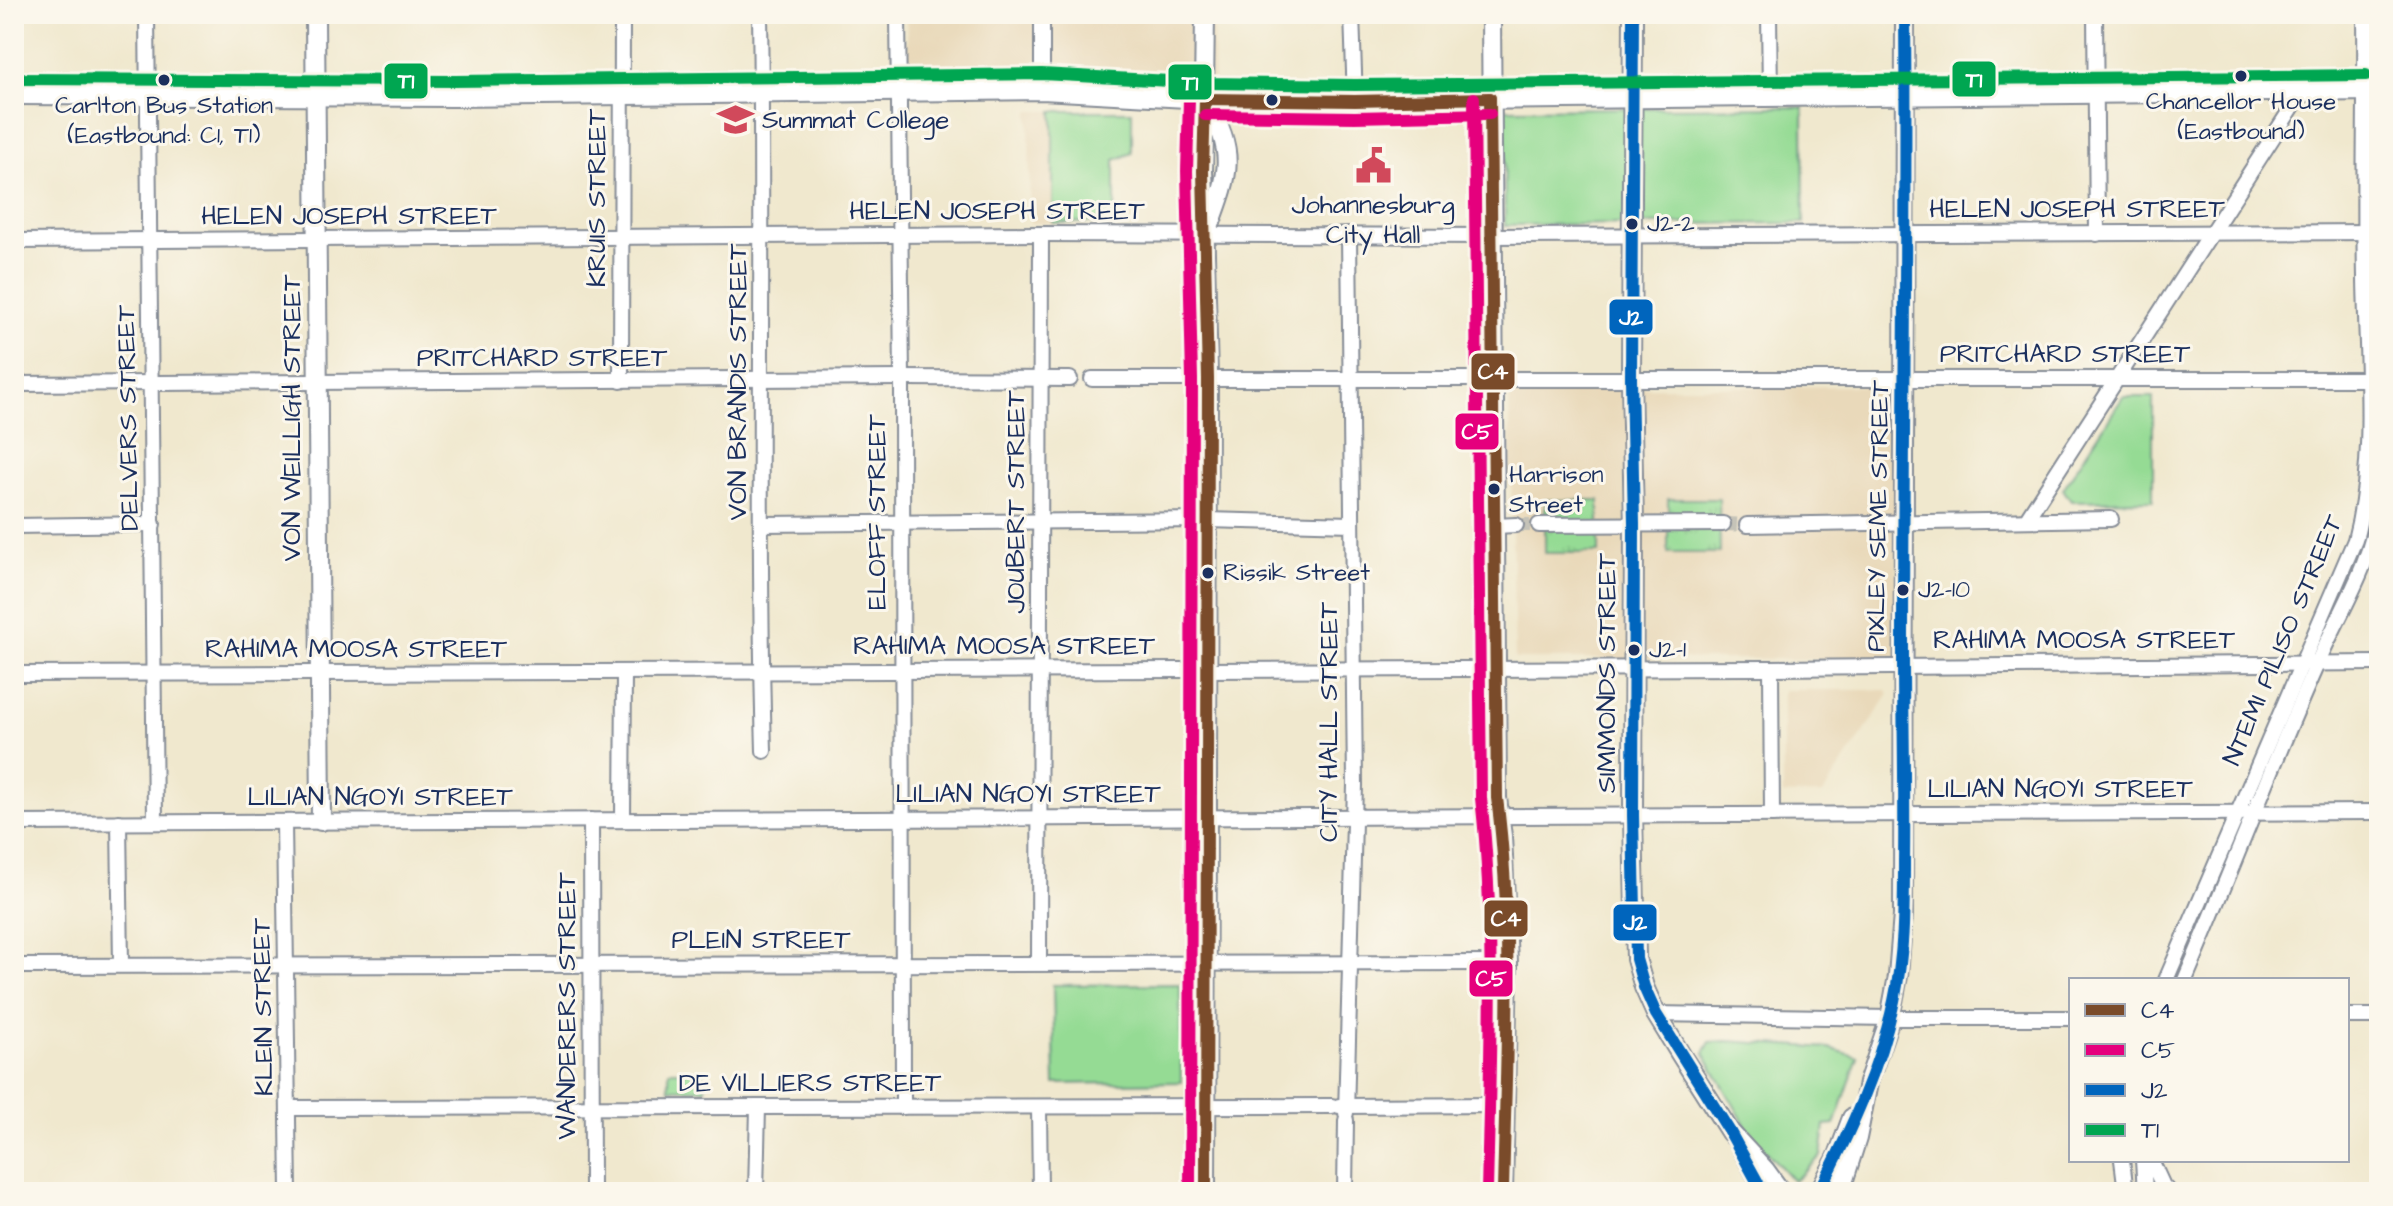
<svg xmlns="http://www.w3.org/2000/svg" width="2393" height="1206" viewBox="0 0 2393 1206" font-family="'Architects Daughter',sans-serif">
<defs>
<pattern id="grass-tufts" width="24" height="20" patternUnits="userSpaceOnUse" patternTransform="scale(2)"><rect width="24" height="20" fill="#95db94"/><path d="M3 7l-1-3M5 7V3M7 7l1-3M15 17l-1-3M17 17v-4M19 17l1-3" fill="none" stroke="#80bc82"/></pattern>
</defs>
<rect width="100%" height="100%" fill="#fbf7ec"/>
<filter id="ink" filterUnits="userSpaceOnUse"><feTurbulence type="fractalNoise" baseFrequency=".0125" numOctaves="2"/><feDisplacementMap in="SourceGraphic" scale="16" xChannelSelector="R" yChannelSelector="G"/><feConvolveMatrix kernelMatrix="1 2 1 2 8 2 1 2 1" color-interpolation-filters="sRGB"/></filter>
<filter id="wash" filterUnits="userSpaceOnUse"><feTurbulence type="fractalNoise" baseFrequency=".006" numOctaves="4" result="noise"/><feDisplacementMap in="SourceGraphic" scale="32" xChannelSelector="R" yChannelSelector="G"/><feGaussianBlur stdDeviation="1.8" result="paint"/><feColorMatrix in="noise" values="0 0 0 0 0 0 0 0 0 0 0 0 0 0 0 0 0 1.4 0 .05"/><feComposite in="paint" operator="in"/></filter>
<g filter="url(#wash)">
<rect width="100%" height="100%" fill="#f0e8ce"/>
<g fill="#e9d9ba">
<polygon points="907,14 1213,14 1214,93 908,94"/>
<polygon points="1029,111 1053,111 1053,223 1030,223"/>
<polygon points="1898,386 1897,659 1515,659 1509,388"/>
<polygon points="1783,690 1887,690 1889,694 1823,794 1783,795"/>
</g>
<g fill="url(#grass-tufts)" stroke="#588579" stroke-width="2">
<polygon points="1668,499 1719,499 1720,553 1668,553"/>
<rect x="1545" y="500" width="54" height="53"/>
</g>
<g fill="#95db94" stroke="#588579" stroke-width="2">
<polygon points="1803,107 1804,223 1505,225 1504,109"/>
<polygon points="1053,111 1132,111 1132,153 1115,160 1115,222 1053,223"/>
<polygon points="2123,397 2153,397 2153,500 2071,501 2063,489"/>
<polygon points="1180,984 1181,1082 1055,1084 1053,985"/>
<polygon points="1727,1041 1829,1048 1858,1057 1835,1125 1825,1126 1821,1156 1794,1181 1751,1135 1704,1053 1710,1042"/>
<rect x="669" y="1071" width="36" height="18"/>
</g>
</g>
<g filter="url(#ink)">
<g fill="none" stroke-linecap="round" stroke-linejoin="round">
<g stroke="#c5c3b8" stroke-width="14" stroke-dasharray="14 7" stroke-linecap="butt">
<polyline points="1723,524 1747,525"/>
<polyline points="1516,525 1539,525"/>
</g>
<defs>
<g id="minor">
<polyline points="147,14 155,822"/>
<path d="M 760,14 C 764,260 757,505 764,751"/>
<polyline points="898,14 902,378 903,1107"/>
<polyline points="1352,14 1355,101"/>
<polyline points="1769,14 1770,95"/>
<polyline points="2095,14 2097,234"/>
<polyline points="2376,14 2379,407"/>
<polyline points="1042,90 1042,14"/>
<polyline points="14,241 1041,234 1491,236 2379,232"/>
<polyline points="1092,379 2378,379"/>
<polyline points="621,381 622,14"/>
<polyline points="14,384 902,378 1070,379"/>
<polyline points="2026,520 2302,92"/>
<polyline points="762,524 1207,520 1352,524"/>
<polyline points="1539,525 1723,524"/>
<polyline points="1747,525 2111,519"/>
<polyline points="14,526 153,524"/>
<polyline points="1495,526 1516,525"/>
<polyline points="1771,668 1772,815"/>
<polyline points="14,674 1771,668 2379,663"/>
<polyline points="591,820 592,1192"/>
<polyline points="623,820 624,672"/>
<polyline points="119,822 121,965"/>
<polyline points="284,822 289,1192"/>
<polyline points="14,823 2379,812"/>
<polyline points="1039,963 1041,234"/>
<polyline points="14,966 1508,963"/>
<path d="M 2166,980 L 2355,540 C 2377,457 2366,363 2365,277 C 2363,190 2366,102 2365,14"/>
<path d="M 2185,980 C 2230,875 2270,769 2317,664 C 2339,613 2373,562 2379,506"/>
<polyline points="1656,1014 1890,1018 2071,1018"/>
<polyline points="2347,1016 2379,1016"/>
<polyline points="1339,1106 1505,1105"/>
<polyline points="1039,1107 1040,1192"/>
<polyline points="288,1108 1332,1106"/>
<polyline points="1346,1113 1355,785 1349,235"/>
<polyline points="1740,1150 1763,1192"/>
<polyline points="2122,1160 2126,1192"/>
<polyline points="2143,1160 2145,1192"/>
<polyline points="2151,1160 2163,1186 2169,1192"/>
<polyline points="756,1192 758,1107"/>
<polyline points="1345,1192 1346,1120"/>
</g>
<g id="major">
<polyline points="315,14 321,821"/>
<polyline points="1205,14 1203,171 1208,379 1206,1192"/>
<polyline points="1491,14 1497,798 1502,836 1508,963 1503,1192"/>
<polyline points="1633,14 1631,379 1634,524 1633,815 1636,959 1644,987 1656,1014 1681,1055 1730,1132 1765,1170 1781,1192"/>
<polyline points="14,95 455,97 1042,90 1205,99 1355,101 2379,91"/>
<path d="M 1206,101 C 1236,154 1230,171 1210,225"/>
<polyline points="1819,1192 1837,1158 1852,1118"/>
<polyline points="1840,1192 1857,1138 1868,1083 1890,1018 1898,976 1903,915 1905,14"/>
</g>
</defs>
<use href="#minor" stroke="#868c96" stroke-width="18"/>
<use href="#major" stroke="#868c96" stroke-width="22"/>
<use href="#minor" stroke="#fff" stroke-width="14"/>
<use href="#major" stroke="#fff" stroke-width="18"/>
<defs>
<g id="bus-1">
<path d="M 1490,98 L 1497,798 C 1514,928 1506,1061 1503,1192"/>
<polyline points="1205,99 1203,171 1208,379 1206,1192"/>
<polyline points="1205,99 1355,101 1490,98"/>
</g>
<g id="bus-2">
<path d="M 1474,98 L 1481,798 C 1496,929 1490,1060 1487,1192"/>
<polyline points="1189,99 1187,171 1192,379 1190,1192"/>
<polyline points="1205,115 1355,117 1490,114"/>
</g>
<g id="bus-3">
<polyline points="1633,14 1631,379 1634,524 1633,815 1636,959 1644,987 1656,1014 1730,1132 1763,1192"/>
<path d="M 1819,1192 C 1850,1132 1880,1067 1894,1001 C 1904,955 1904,908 1904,862 C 1905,793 1903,725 1903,656 C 1903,442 1907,228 1905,14"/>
</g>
<polyline id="bus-4" points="14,79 455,81 1042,74 1206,83 1355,85 2366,75"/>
</defs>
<use href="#bus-1" stroke="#fbf7ec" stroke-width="18"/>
<use href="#bus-2" stroke="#fbf7ec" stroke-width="18"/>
<use href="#bus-3" stroke="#fbf7ec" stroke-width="18"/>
<use href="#bus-4" stroke="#fbf7ec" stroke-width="18"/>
<use href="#bus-1" stroke="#7a4b2a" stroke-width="12"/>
<use href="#bus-2" stroke="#e5007d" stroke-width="12"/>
<use href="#bus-3" stroke="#0065bd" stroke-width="12"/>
<use href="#bus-4" stroke="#00a651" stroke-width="12"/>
</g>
</g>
<defs>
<symbol id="university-bare" viewBox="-9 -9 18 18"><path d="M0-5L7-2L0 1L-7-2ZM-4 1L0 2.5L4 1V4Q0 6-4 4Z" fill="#d1495b" stroke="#fbf7ec" stroke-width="2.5" paint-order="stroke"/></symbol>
<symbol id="civic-bare" viewBox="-9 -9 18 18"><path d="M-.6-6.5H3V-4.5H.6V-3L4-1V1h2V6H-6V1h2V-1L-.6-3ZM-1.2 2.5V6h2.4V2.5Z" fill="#d1495b" stroke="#fbf7ec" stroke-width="2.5" paint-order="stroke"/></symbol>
</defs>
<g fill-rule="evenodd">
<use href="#university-bare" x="710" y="94" width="51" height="51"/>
<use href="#civic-bare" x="1348" y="140" width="51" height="51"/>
</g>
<g fill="#1b2f5e" stroke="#fbf7ec" stroke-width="3">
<circle cx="2241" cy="76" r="7"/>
<circle cx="164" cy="80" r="7"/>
<circle cx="1272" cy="100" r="7"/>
<circle cx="1632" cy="224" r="7"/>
<circle cx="1494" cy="489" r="7"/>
<circle cx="1208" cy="573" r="7"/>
<circle cx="1903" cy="590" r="7"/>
<circle cx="1634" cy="650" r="7"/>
</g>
<g text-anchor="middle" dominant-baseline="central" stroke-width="6" stroke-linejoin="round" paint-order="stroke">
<g font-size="24" fill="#1b2f5e" stroke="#fbf7ec" text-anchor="start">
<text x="2241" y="102" text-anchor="middle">Chancellor House<tspan x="2241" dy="30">(Eastbound)</tspan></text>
<text x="164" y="106" text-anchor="middle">Carlton Bus Station<tspan x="164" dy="30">(Eastbound: C1, T1)</tspan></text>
<text x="1647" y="224">J2-2</text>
<text x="1509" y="475">Harrison<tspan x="1509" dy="30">Street</tspan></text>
<text x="1223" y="573">Rissik Street</text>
<text x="1918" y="590">J2-10</text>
<text x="1649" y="650">J2-1</text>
</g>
<g font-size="26" fill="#1b2f5e" stroke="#fbf7ec" text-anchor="start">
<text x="762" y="120">Summat College</text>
<text x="1373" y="205" text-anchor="middle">Johannesburg<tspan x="1373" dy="30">City Hall</tspan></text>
</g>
<g font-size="26" fill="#1b2f5e" stroke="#fbf7ec">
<text transform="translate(597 198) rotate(-90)">KRUIS STREET</text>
<text x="2077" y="209">HELEN JOSEPH STREET</text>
<text x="997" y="211">HELEN JOSEPH STREET</text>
<text x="349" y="216">HELEN JOSEPH STREET</text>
<text x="2065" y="354">PRITCHARD STREET</text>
<text x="542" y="358">PRITCHARD STREET</text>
<text transform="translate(738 382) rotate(-90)">VON BRANDIS STREET</text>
<text transform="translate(128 418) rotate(-91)">DELVERS STREET</text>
<text transform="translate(292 418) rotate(-90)">VON WEILLIGH STREET</text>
<text transform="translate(1016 502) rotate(-90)">JOUBERT STREET</text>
<text transform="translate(877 512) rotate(-90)">ELOFF STREET</text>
<text transform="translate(1878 516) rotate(-89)">PIXLEY SEME STREET</text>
<text x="2084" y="640">RAHIMA MOOSA STREET</text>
<text transform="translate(2283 640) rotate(-67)">NTEMI PILISO STREET</text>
<text x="1004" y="646">RAHIMA MOOSA STREET</text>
<text x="356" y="649">RAHIMA MOOSA STREET</text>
<text transform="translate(1607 673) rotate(-90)">SIMMONDS STREET</text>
<text transform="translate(1329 722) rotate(-90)">CITY HALL STREET</text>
<text x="2060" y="789">LILIAN NGOYI STREET</text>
<text x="1028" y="794">LILIAN NGOYI STREET</text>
<text x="380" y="797">LILIAN NGOYI STREET</text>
<text x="761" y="940">PLEIN STREET</text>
<text transform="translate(567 1006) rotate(-90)">WANDERERS STREET</text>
<text transform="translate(263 1007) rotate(-91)">KLEIN STREET</text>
<text x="810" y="1083">DE VILLIERS STREET</text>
</g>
</g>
<g stroke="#fbf7ec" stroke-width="3">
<rect x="1951" y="60" width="46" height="38" rx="8" fill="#00a651"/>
<rect x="383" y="62" width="46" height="38" rx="8" fill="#00a651"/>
<rect x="1167" y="63" width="46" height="38" rx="8" fill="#00a651"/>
<rect x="1608" y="298" width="46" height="38" rx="8" fill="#0065bd"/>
<rect x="1470" y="352" width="46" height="39" rx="8" fill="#7a4b2a"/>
<rect x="1454" y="412" width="46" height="39" rx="8" fill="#e5007d"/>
<rect x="1483" y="899" width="46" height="39" rx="8" fill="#7a4b2a"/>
<rect x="1612" y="903" width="46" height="39" rx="8" fill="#0065bd"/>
<rect x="1468" y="959" width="46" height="39" rx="8" fill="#e5007d"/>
</g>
<g font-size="22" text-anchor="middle" font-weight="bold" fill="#fff">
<text x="1974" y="87">T1</text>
<text x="406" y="88">T1</text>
<text x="1190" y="90">T1</text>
<text x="1631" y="325">J2</text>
<text x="1493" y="379">C4</text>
<text x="1477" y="439">C5</text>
<text x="1506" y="926">C4</text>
<text x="1635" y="930">J2</text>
<text x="1491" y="986">C5</text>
</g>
<rect width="2393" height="1206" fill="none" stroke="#fbf7ec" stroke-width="48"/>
<rect x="2069" y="978" width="280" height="184" fill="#fbf7ec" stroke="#a1a7b3" stroke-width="2"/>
<rect x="2085" y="1004" width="40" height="12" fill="#7a4b2a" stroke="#a1a7b3" stroke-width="2"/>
<text x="2141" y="1018" font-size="24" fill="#1b2f5e">C4</text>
<rect x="2085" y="1044" width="40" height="12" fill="#e5007d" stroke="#a1a7b3" stroke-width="2"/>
<text x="2141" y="1058" font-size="24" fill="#1b2f5e">C5</text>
<rect x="2085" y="1084" width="40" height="12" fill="#0065bd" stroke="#a1a7b3" stroke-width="2"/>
<text x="2141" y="1098" font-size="24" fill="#1b2f5e">J2</text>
<rect x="2085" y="1124" width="40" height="12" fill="#00a651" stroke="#a1a7b3" stroke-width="2"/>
<text x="2141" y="1138" font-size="24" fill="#1b2f5e">T1</text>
</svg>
